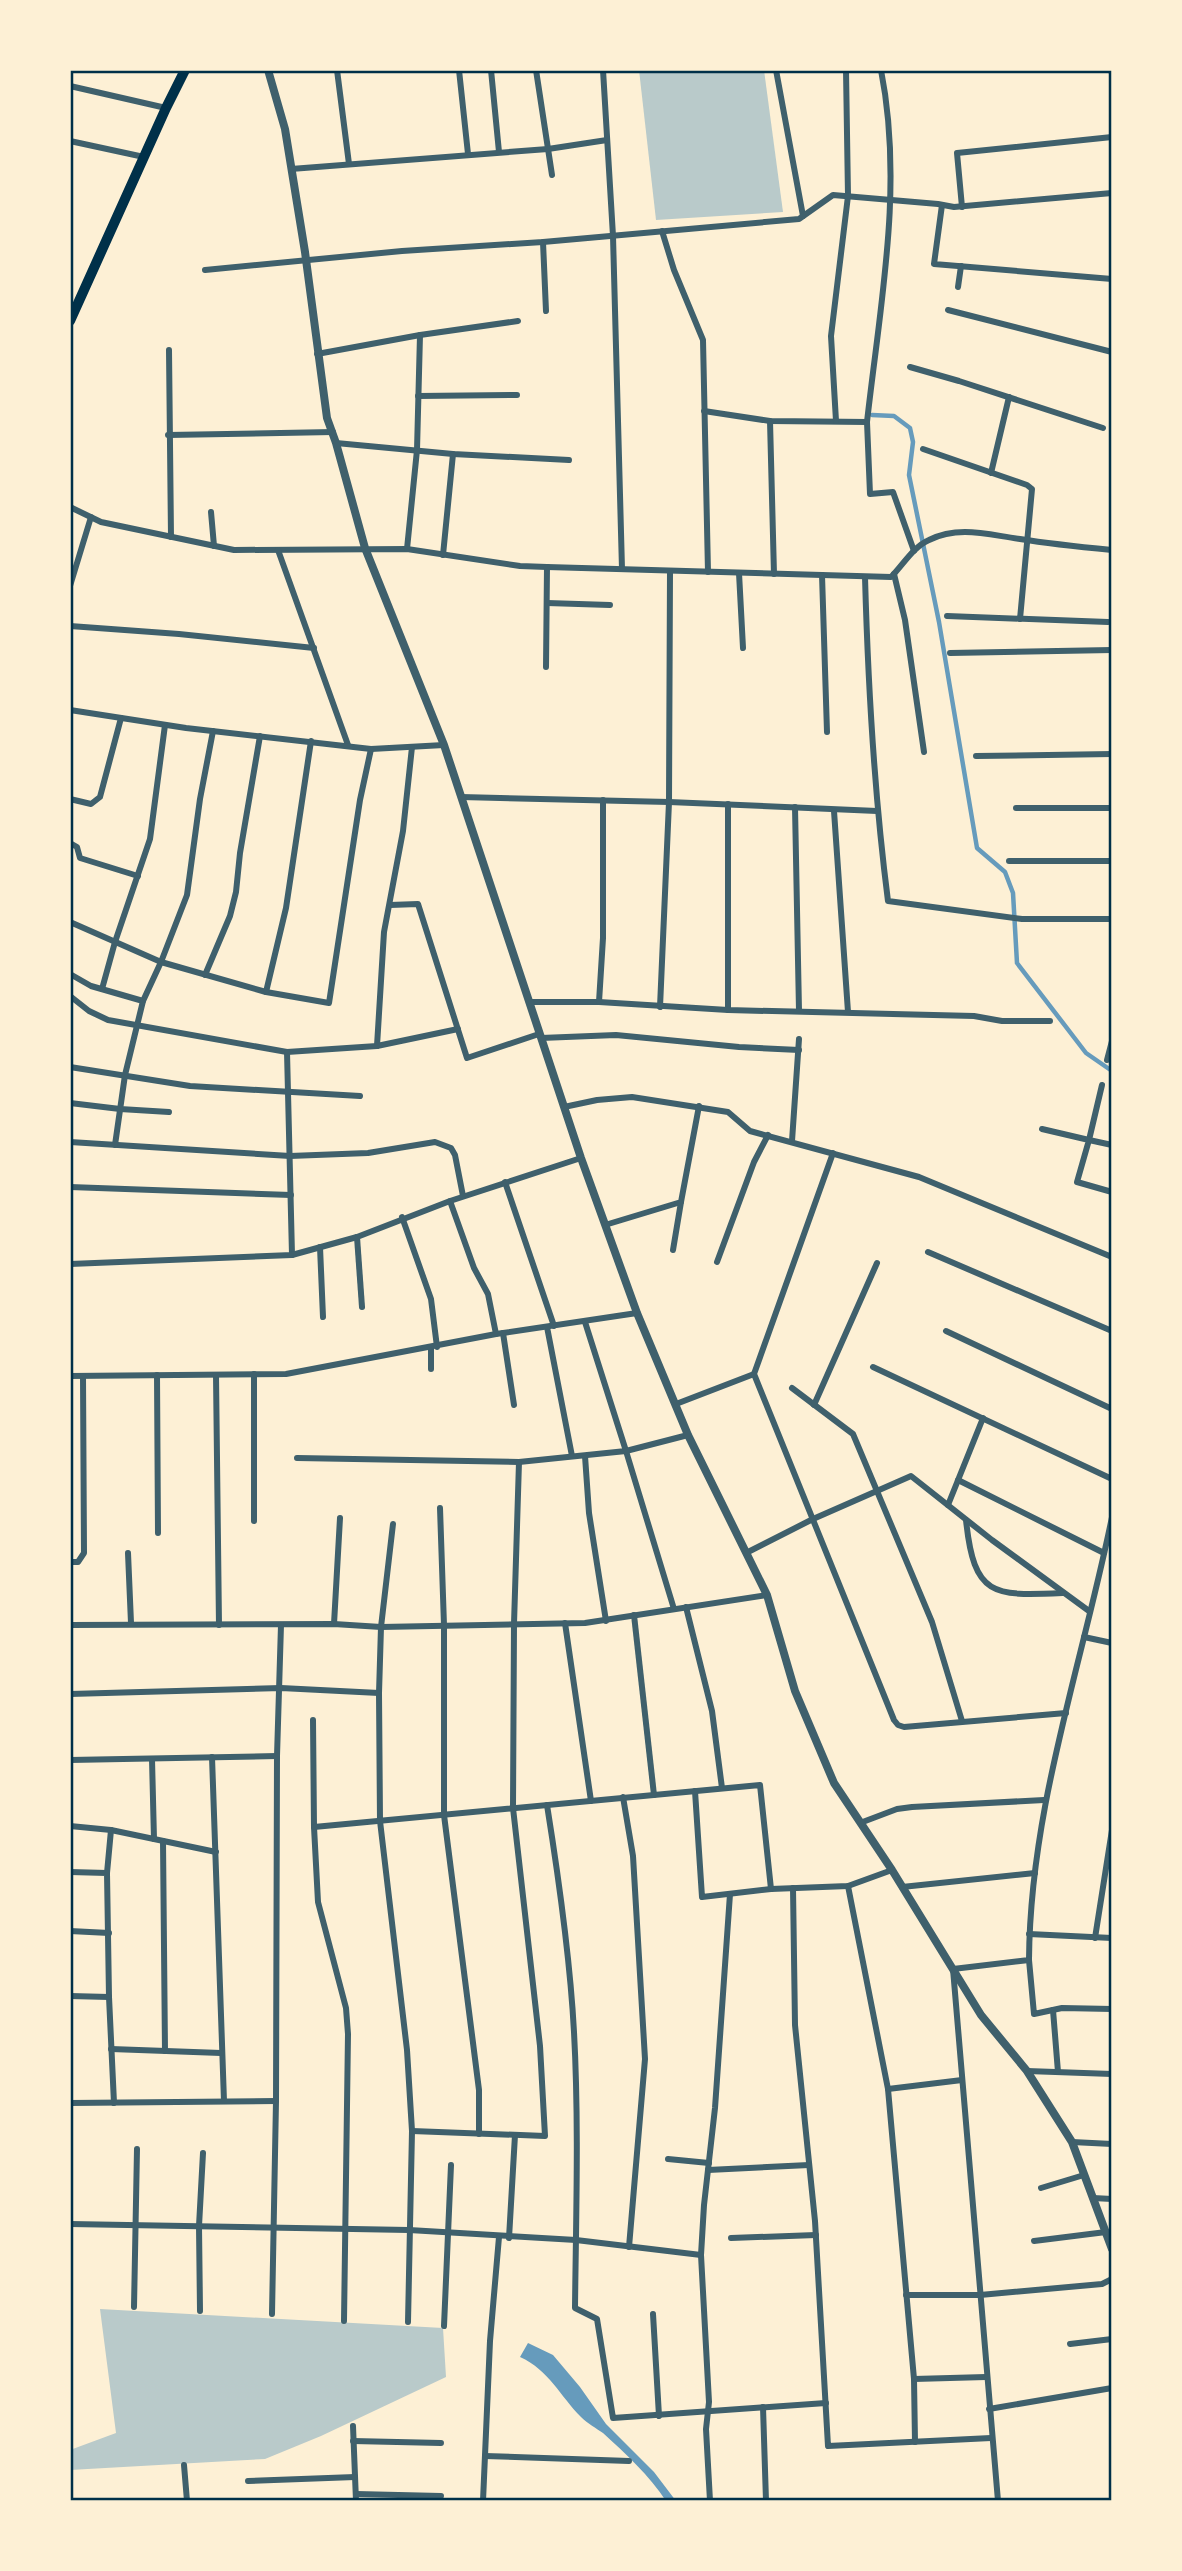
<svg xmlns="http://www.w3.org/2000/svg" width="1182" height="2571" viewBox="0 0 1182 2571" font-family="'Sofia Sans Condensed',sans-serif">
<rect width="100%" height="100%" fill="#fdf0d5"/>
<g fill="#b9caca">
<polygon points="639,70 764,70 783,212 656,220"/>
<polygon points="100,2309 443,2328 446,2377 321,2436 265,2459 70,2470 70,2450 116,2433"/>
</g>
<path fill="#669bbc" d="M 528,2343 L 553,2355 L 580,2387 L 606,2424 L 654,2472 L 676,2501 L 666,2501 C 650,2476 625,2453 603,2433 C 596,2428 588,2424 581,2417 C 560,2396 549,2370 520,2357 Z"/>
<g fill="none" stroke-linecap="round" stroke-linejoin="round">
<polyline stroke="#669bbc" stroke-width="4.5" points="872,415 894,416 910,428 913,442 909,475 939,622 977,848 1005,872 1013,893 1017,963 1086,1053 1112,1071"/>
<g stroke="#3f606c" stroke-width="6">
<polyline points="337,70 349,164"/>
<polyline points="459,70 468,154"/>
<polyline points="491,70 499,152"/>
<polyline points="536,70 552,175"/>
<polyline points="603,70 613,236 622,569"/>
<polyline points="776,70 803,216"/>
<polyline points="70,86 166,108"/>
<polyline points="70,141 144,157"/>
<polyline points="291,169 548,149 607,140"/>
<polyline points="942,205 934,264 1112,279"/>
<polyline points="962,207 957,153 1112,137"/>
<polyline points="662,231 674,270 703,340 708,572"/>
<polyline points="543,242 546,311"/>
<polyline points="205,270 402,251 543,242 799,219 833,195 938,204 954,207 1112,193"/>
<polyline points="958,287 961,266"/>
<polyline points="948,310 1112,352"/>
<polyline points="169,350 171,537"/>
<polyline points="317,354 420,335 518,321"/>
<polyline points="910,367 959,381 1103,428"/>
<polyline points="418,396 517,395"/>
<path d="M 704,411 L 770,421 L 867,422 C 880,305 904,186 881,70"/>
<polyline points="770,421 774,574"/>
<polyline points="836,421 831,336 848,196 846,70"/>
<polyline points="867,422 870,494 893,492 914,551"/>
<polyline points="168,435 333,432"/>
<polyline points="336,443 453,454 569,460"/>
<polyline points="923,449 1027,485 1032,489 1020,619"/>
<polyline points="991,473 1009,397"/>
<path d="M 70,507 L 101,522 L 234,550 L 407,549 L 520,566 L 547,567 L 891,577 C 903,565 913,547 929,540 C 959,525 989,535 1020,539 C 1051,544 1081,547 1112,550"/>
<polyline points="211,512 214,546"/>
<polyline points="407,549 417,450 420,335"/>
<polyline points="278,550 348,745"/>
<polyline points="443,555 453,454"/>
<polyline points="739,573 743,648"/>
<polyline points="894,574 905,620 924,752"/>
<polyline points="822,575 827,732"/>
<path d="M 865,577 C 868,685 874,793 888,901 L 1022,919 L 1112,919"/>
<polyline points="70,586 91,517"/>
<polyline points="547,603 610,605"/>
<polyline points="947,616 1108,622"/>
<polyline points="70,626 179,634 314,648"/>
<polyline points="950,653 1112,650"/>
<polyline points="546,667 547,567"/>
<polyline points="70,710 186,728 371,749 444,745"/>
<polyline points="976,756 1112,754"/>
<polyline points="461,797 669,802 877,811"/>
<polyline points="70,799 91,804 100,797 121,718"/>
<polyline points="728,804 728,1010"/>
<polyline points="795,807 799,1011"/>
<polyline points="1016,808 1112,808"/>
<polyline points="834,811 848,1012"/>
<polyline points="70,843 77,847 80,858 138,876"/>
<polyline points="1009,861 1112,861"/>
<polyline points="390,905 418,904 467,1058 539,1034"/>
<polyline points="70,922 161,962 266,992 329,1003 360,800 371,749"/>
<polyline points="70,974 91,986 143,1001"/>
<polyline points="205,975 230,916 236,892 240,853 260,736"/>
<polyline points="102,989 115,942 150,839 165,725"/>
<polyline points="266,992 286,908 311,741"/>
<polyline points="70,996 89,1011 108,1020 287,1052 377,1046 458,1029"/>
<polyline points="529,1002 599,1002 728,1010 974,1016 1002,1021 1050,1021"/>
<polyline points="599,1002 603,938 603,800"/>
<polyline points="660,1007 669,802 670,571"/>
<polyline points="541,1038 616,1035 739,1047 799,1050"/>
<polyline points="377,1046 384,932 403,831 412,747"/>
<polyline points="287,1052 292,1255"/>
<polyline points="1107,1060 1112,1041"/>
<polyline points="70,1067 190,1086 360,1096"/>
<polyline points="1102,1085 1089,1140 1112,1145"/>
<polyline points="70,1103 120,1109 169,1112"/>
<polyline points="564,1107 597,1100 632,1097 728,1112 750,1131 919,1177 1112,1257"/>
<polyline points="1042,1129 1089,1140 1077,1182 1112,1192"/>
<polyline points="792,1141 799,1039"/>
<polyline points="70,1142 290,1156 368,1153 435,1142 451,1148 455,1155 463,1196"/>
<polyline points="115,1145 125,1075 143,1001 161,962 187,895 200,799 213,731"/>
<polyline points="833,1153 754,1374 894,1720 898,1725 904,1727 1066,1713"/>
<polyline points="505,1182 554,1326"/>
<polyline points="70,1187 291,1195"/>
<polyline points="450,1201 474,1268 488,1294 496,1334"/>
<polyline points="402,1217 431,1299 437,1347"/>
<polyline points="605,1225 681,1202 699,1106"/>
<polyline points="357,1237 362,1307"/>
<polyline points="320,1247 323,1317"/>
<polyline points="673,1250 681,1202"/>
<polyline points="928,1252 1112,1331"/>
<polyline points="717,1262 754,1162 768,1135"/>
<polyline points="70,1264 292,1255 357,1237 450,1201 581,1158"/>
<polyline points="547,1327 572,1456"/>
<polyline points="946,1331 1112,1409"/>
<polyline points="503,1333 514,1405"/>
<polyline points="873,1367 1112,1479"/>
<polyline points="431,1369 431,1348"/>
<polyline points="254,1374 254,1521"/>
<polyline points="157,1375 158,1533"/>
<polyline points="216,1375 219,1625"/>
<polyline points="70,1376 286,1374 496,1334 637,1313"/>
<polyline points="792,1388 853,1434 932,1622 962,1721"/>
<polyline points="676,1404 754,1374"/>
<polyline points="814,1405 877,1263"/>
<polyline points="585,1456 589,1513 606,1621"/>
<polyline points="297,1458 519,1462 626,1451 585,1322"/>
<polyline points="958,1480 1104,1553"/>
<polyline points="948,1505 983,1418"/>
<polyline points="440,1508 444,1625 444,1815 479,2090 479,2134"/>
<path d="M 966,1520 C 974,1597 993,1596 1063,1593"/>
<polyline points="393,1524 381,1627 379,1693 380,1821 407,2050 412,2131 408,2322"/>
<polyline points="128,1553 131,1623"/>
<polyline points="746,1553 813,1519 911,1476 992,1540 1089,1611"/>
<polyline points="70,1562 78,1562 84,1553 83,1376"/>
<polyline points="686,1607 712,1711 722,1788"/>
<polyline points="674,1609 626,1451 688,1435"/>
<polyline points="634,1615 654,1795"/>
<polyline points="565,1623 591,1801"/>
<polyline points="334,1624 340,1518"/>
<polyline points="70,1625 334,1624 381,1627 585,1623 767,1595"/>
<polyline points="1084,1637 1112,1643"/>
<polyline points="70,1694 281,1688 379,1693"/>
<polyline points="313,1720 314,1827 318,1902 346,2008 348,2034 344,2321"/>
<polyline points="212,1757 224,2101"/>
<polyline points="152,1759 154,1839"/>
<polyline points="70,1760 277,1756"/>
<polyline points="695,1791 702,1897 771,1889 848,1886 892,1870"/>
<polyline points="623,1797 633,1856 645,2059 629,2247"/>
<path d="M 547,1805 C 559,1880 570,1956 574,2032 C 579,2124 576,2216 575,2308 L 597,2319 L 613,2418 L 826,2403"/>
<polyline points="860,1823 897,1809 912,1807 1044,1800"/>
<polyline points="70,1826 111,1830 216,1852"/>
<polyline points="314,1827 760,1785 771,1889"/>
<polyline points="163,1841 165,2051"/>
<polyline points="70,1872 107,1873 109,1997 114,2103"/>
<polyline points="107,1873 111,1830"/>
<polyline points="848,1886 888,2089 914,2379 915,2442"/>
<polyline points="902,1887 1035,1873"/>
<polyline points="793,1888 795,2025 815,2221 828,2446 991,2438"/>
<polyline points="70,1931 109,1933"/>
<polyline points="1029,1934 1112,1938"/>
<polyline points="1095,1938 1112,1830"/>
<polyline points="1029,1960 1034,2014 1062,2008 1112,2009"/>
<polyline points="70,1996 109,1997"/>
<polyline points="1053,2010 1058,2072"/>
<polyline points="111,2049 221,2053"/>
<polyline points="1027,2071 1112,2074"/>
<polyline points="888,2089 962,2080"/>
<polyline points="70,2103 276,2101"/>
<polyline points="412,2131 545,2136 540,2046 513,1808 514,1624 519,1462"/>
<polyline points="1072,2142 1112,2144"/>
<polyline points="668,2159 709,2163"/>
<polyline points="708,2170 809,2165"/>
<polyline points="1041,2188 1084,2175"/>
<polyline points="1093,2198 1112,2199"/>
<polyline points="70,2224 409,2230 576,2240 701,2255"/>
<polyline points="509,2238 515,2135"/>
<polyline points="731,2238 816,2235"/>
<polyline points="1034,2241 1106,2232"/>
<polyline points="906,2295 980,2295 1102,2284 1112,2279"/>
<polyline points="134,2307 137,2149"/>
<polyline points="200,2311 199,2226 203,2153"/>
<polyline points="272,2314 276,2101 277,1756 281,1625"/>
<polyline points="653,2314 659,2416"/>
<polyline points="444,2326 451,2165"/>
<polyline points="1070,2344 1112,2339"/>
<polyline points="914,2379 986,2377"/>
<polyline points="763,2407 766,2501"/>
<polyline points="989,2409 1112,2388"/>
<polyline points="353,2426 356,2501"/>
<polyline points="353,2441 441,2443"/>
<polyline points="485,2456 629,2461"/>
<polyline points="184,2465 187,2501"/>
<polyline points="248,2481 355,2477"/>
<polyline points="356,2494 441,2496"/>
<polyline points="483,2501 490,2341 499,2237"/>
<polyline points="710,2501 706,2429 709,2402 701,2255 704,2205 715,2108 730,1894"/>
<path d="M 998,2501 L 953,1969 L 1029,1960 C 1030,1808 1082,1665 1112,1517"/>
</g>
<g stroke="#3f606c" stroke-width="8">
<polyline points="268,70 285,129 305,252 327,418 336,443 365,548 444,745 581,1158 637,1313 688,1435 767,1595 795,1691 834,1783 892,1870 981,2015 1027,2071 1072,2142 1112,2249"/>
<polyline points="1111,70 1112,71"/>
</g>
<polyline stroke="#003049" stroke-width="10" points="70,321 166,108 185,70"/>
</g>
<rect width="1182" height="2571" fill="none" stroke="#fdf0d5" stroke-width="144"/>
<rect x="72" y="72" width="1038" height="2427" fill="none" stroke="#003049" stroke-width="2.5"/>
</svg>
